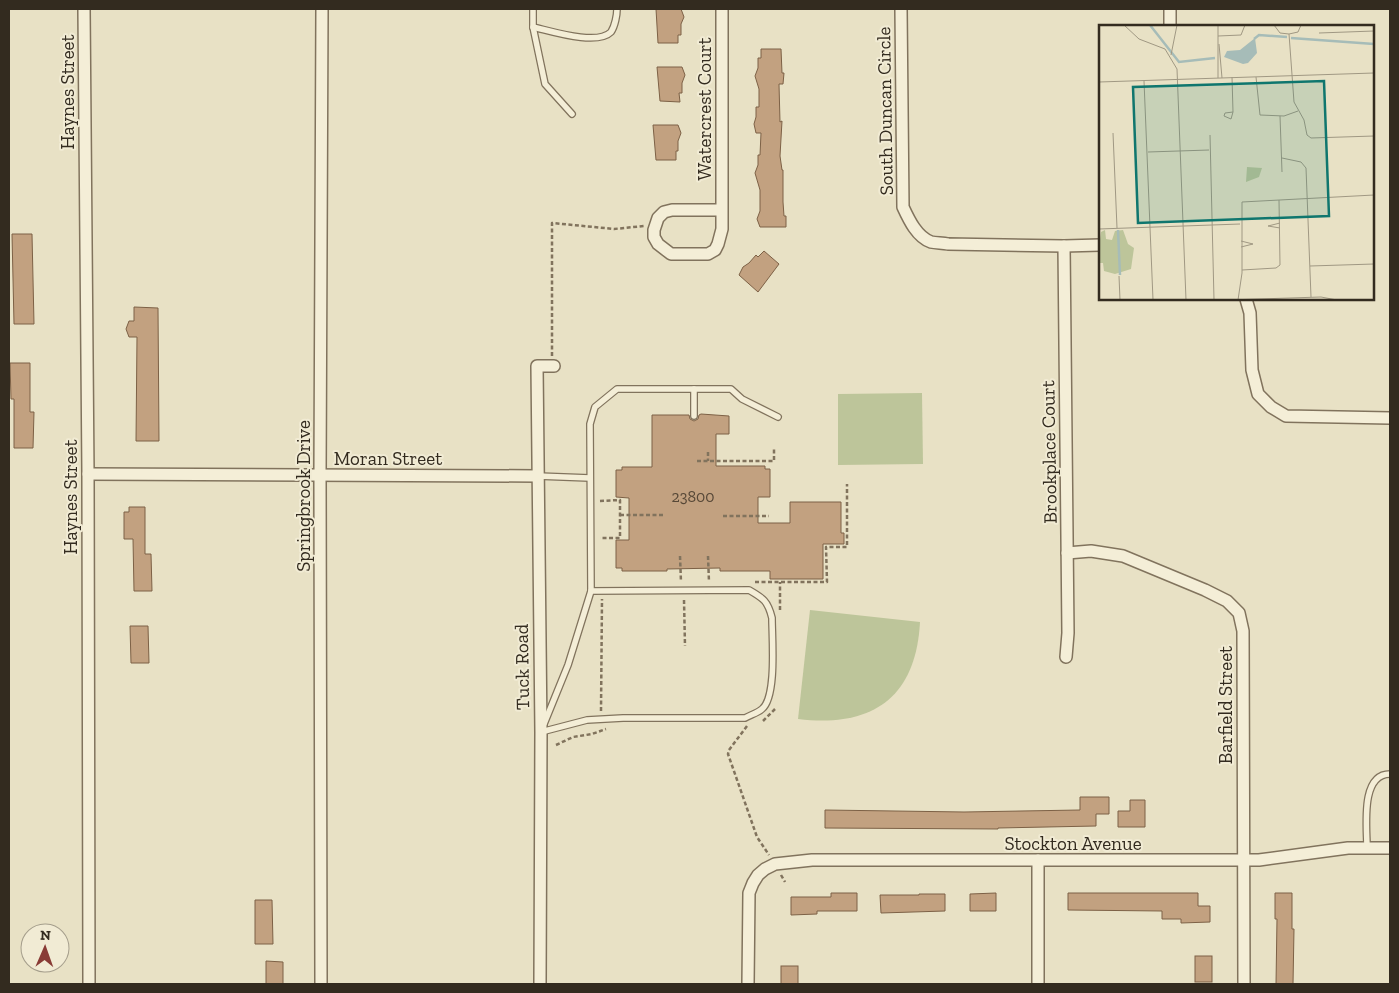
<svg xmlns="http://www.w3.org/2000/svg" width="1399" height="993" viewBox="0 0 1399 993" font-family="'Zilla Slab',serif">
<rect width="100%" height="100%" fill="#e8e1c5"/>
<g fill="#bdc59a">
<polygon points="922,393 923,464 838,465 838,394"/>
<path d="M 810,610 L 920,622 C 916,698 872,728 798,719 Z"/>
</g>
<g fill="#c2a180" stroke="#7d6146">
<polygon points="656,9 681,9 684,17 681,24 681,35 678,35 678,43 658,43"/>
<polygon points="761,49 781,49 782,73 784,73 783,84 779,84 780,122 782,121 780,156 782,170 783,170 783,202 784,216 786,216 786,227 760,227 757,219 760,211 760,190 755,173 758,165 758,155 760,155 761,133 756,133 754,124 756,117 756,107 759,107 759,89 755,76 758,68 758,58 761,58"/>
<polygon points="657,67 682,67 685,75 682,83 682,93 679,93 680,102 660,101"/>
<polygon points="653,125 678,125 681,133 678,141 678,151 676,151 676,160 656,160"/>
<polygon points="12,234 32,234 34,324 14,324"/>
<polygon points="764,251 779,264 758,292 739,275 743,267 749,263 756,255 758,257"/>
<polygon points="134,307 158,308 159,441 136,441 137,337 129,337 126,329 129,321 134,321"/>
<polygon points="10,363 30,363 30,412 34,412 33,448 14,448 14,399 11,399"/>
<polygon points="701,414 729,416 729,434 716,434 716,466 765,466 765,469 770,469 770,497 758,497 758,523 790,523 790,502 841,502 841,533 844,533 844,544 823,544 823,579 770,579 770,571 720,571 720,568 667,569 667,571 622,571 622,568 616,568 616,540 629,540 629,498 616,497 616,470 622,470 622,467 652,467 652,415 689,415 690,419 694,421 698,419 699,415"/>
<polygon points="129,507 145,507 145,554 151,554 152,591 134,591 133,539 124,539 124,512 129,512"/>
<polygon points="130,626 148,626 149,663 131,663"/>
<polygon points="1080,797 1109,797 1109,814 1096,814 1096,826 998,828 998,829 825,828 825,810 964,812 1080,810"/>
<polygon points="1130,800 1145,800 1145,827 1118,827 1118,811 1130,811"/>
<polygon points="831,893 857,893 857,911 817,911 817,914 791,915 791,897 831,897"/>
<polygon points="996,893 996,911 970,911 970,894"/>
<polygon points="1068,893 1198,893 1198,906 1210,906 1210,922 1181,923 1181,919 1162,919 1162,911 1068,910"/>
<polygon points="1275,893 1292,893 1292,929 1294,929 1293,984 1276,984 1277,919 1275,919"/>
<polygon points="919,894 945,894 945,911 881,913 880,895 919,895"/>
<polygon points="255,900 272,900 273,944 255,944"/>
<rect x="1195" y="956" width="17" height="26"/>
<polygon points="266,961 283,962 283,984 266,984"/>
<rect x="781" y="966" width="17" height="18"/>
</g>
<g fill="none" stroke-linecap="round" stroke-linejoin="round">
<defs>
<g id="lane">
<polyline points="533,9 533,27 545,84 572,114"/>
<path d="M 533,27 C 551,31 597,46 611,32 C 615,26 617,15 617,9"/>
<polyline points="694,389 694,416"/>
<polyline points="537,476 590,478"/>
<polyline points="544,724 568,665 591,591 590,424 595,407 617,389 731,389 742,399 778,417"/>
<path d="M 541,732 L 587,720 L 623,718 L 745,718 C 750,715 758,713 762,709 C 777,697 772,638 772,618 C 768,601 763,598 749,590 L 591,591"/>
<path d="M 1367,848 C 1367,827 1360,774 1390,774"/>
</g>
<g id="street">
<polyline points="84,9 88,474 89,984"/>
<path d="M 901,9 L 903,207 C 909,220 917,237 931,242 C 936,243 943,243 948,244 L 1064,246 L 1100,245"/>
<polyline points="1170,26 1170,9"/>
<polyline points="722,210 672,210 664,212 658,218 654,230 654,237 658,244 671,254 708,254 715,250 718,244 722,229 722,9"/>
<polyline points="1064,246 1068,633 1066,657"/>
<polyline points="1246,299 1250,313 1252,370 1258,394 1271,407 1286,416 1390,418"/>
<polyline points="88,474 537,476"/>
<polyline points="1067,553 1091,551 1123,556 1205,590 1227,601 1239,613 1243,631 1244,984"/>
<polyline points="321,984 320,475 322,9"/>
<polyline points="540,984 541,732 537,366 554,366"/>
<polyline points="748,984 749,893 753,883 758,875 765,869 775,864 812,860 1259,860 1348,848 1390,848"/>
<polyline points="1038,984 1038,860"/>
</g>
</defs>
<use href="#lane" stroke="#81735d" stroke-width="8"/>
<use href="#street" stroke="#81735d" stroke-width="14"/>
<g stroke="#81735d" stroke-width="2.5" stroke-dasharray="4 2.5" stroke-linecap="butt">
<polyline points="552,356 552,223 614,229 644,226"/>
<polyline points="708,452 708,461"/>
<polyline points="697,461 774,461 774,447"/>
<polyline points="600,501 620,500 620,538 600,538"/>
<polyline points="620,515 663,515"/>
<polyline points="723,516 769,516"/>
<polyline points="680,556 681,582"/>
<polyline points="708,556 709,582"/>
<polyline points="755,582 827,582 826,547 847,547 847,484"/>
<polyline points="684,600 685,646"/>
<polyline points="780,610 780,582"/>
<polyline points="601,711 602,599"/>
<polyline points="763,721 775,709"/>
<polyline points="747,726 729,750 728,754 757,837 769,855"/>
<polyline points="556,745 573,737 592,734 606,729"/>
<polyline points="781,875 785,882"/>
</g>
<use href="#lane" stroke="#f4eed7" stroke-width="5.5"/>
<use href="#street" stroke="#f4eed7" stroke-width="11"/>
</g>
<g text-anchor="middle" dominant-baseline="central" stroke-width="4" stroke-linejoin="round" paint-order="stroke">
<g font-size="16" fill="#574837">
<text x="693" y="496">23800</text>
</g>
<g font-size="19" fill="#332b1f" stroke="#f1ebd4">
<text transform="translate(67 92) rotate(-90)">Haynes Street</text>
<text transform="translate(704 109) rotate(-90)">Watercrest Court</text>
<text transform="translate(885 111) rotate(-91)">South Duncan Circle</text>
<text transform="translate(1049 452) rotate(-91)">Brookplace Court</text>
<text x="388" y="458">Moran Street</text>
<text transform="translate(303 496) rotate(-90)">Springbrook Drive</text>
<text transform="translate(70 497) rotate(-90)">Haynes Street</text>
<text transform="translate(522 667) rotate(-91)">Tuck Road</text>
<text transform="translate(1225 705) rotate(-90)">Barfield Street</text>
<text x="1073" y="843">Stockton Avenue</text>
</g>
</g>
<g transform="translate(1099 25)">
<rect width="275" height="275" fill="#e8e1c5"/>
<path d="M 148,142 L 163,143 L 160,152 L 147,157 ZM 6,205 L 7,214 L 13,215 L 16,206 L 24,205 L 29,219 L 35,223 L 32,244 L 16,249 L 5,246 L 4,238 L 0,238 L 0,221 L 2,207 Z" fill="#bdc59a"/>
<path d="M 156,13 L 158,28 L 149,38 L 144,39 L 125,32 L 128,26 L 141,25 Z" fill="#a6bcb8"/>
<path fill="none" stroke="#a6bcb8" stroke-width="2.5" d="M 51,0 L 80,37 L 116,33M 192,13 L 275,19M 155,14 L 160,10 L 188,12M 19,205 L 21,250"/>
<path fill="none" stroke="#a09883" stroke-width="1" d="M 25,0 L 40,14 L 66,24 L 78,44 L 87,275M 119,0 L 119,53M 175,0 L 181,8 L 190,9 L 199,7 L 202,0M 220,8 L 275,6M 190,9 L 195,77 L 205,95 L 208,110 L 212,113 L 275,111M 119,11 L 142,10 L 146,0M 120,19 L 123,53M 72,30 L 78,0M 133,52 L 134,87 L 126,88 L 125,91 L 132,94 L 134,87M 157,52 L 161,90 L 185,91 L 199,86M 45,56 L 54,275M 0,57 L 275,48M 181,91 L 183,147M 14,108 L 18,203M 111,110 L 115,275M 49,127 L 110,125M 183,133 L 202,137 L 207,143 L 212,272M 181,198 L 169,201 L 181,203M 0,204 L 141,199M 142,216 L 154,219 L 142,222M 211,241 L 275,239M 143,245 L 177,243 L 181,240 L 180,175M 20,251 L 21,275M 128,275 L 222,272 L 238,275M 139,275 L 143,248 L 143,177 L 275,170"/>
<path fill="#0f766e" fill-opacity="0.15" stroke="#0f766e" stroke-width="2.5" d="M 225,56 L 230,191 L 39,198 L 34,62 Z"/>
<rect width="275" height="275" fill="none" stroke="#332b1f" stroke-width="2.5"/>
</g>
<rect width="1399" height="993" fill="none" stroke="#332b1f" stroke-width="20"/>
<g transform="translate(45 948) rotate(2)"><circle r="24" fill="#f1ebd4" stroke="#a59e8c"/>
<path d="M0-4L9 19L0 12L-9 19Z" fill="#893b35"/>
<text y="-8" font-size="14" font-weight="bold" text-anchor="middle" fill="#332b1f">N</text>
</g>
</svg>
